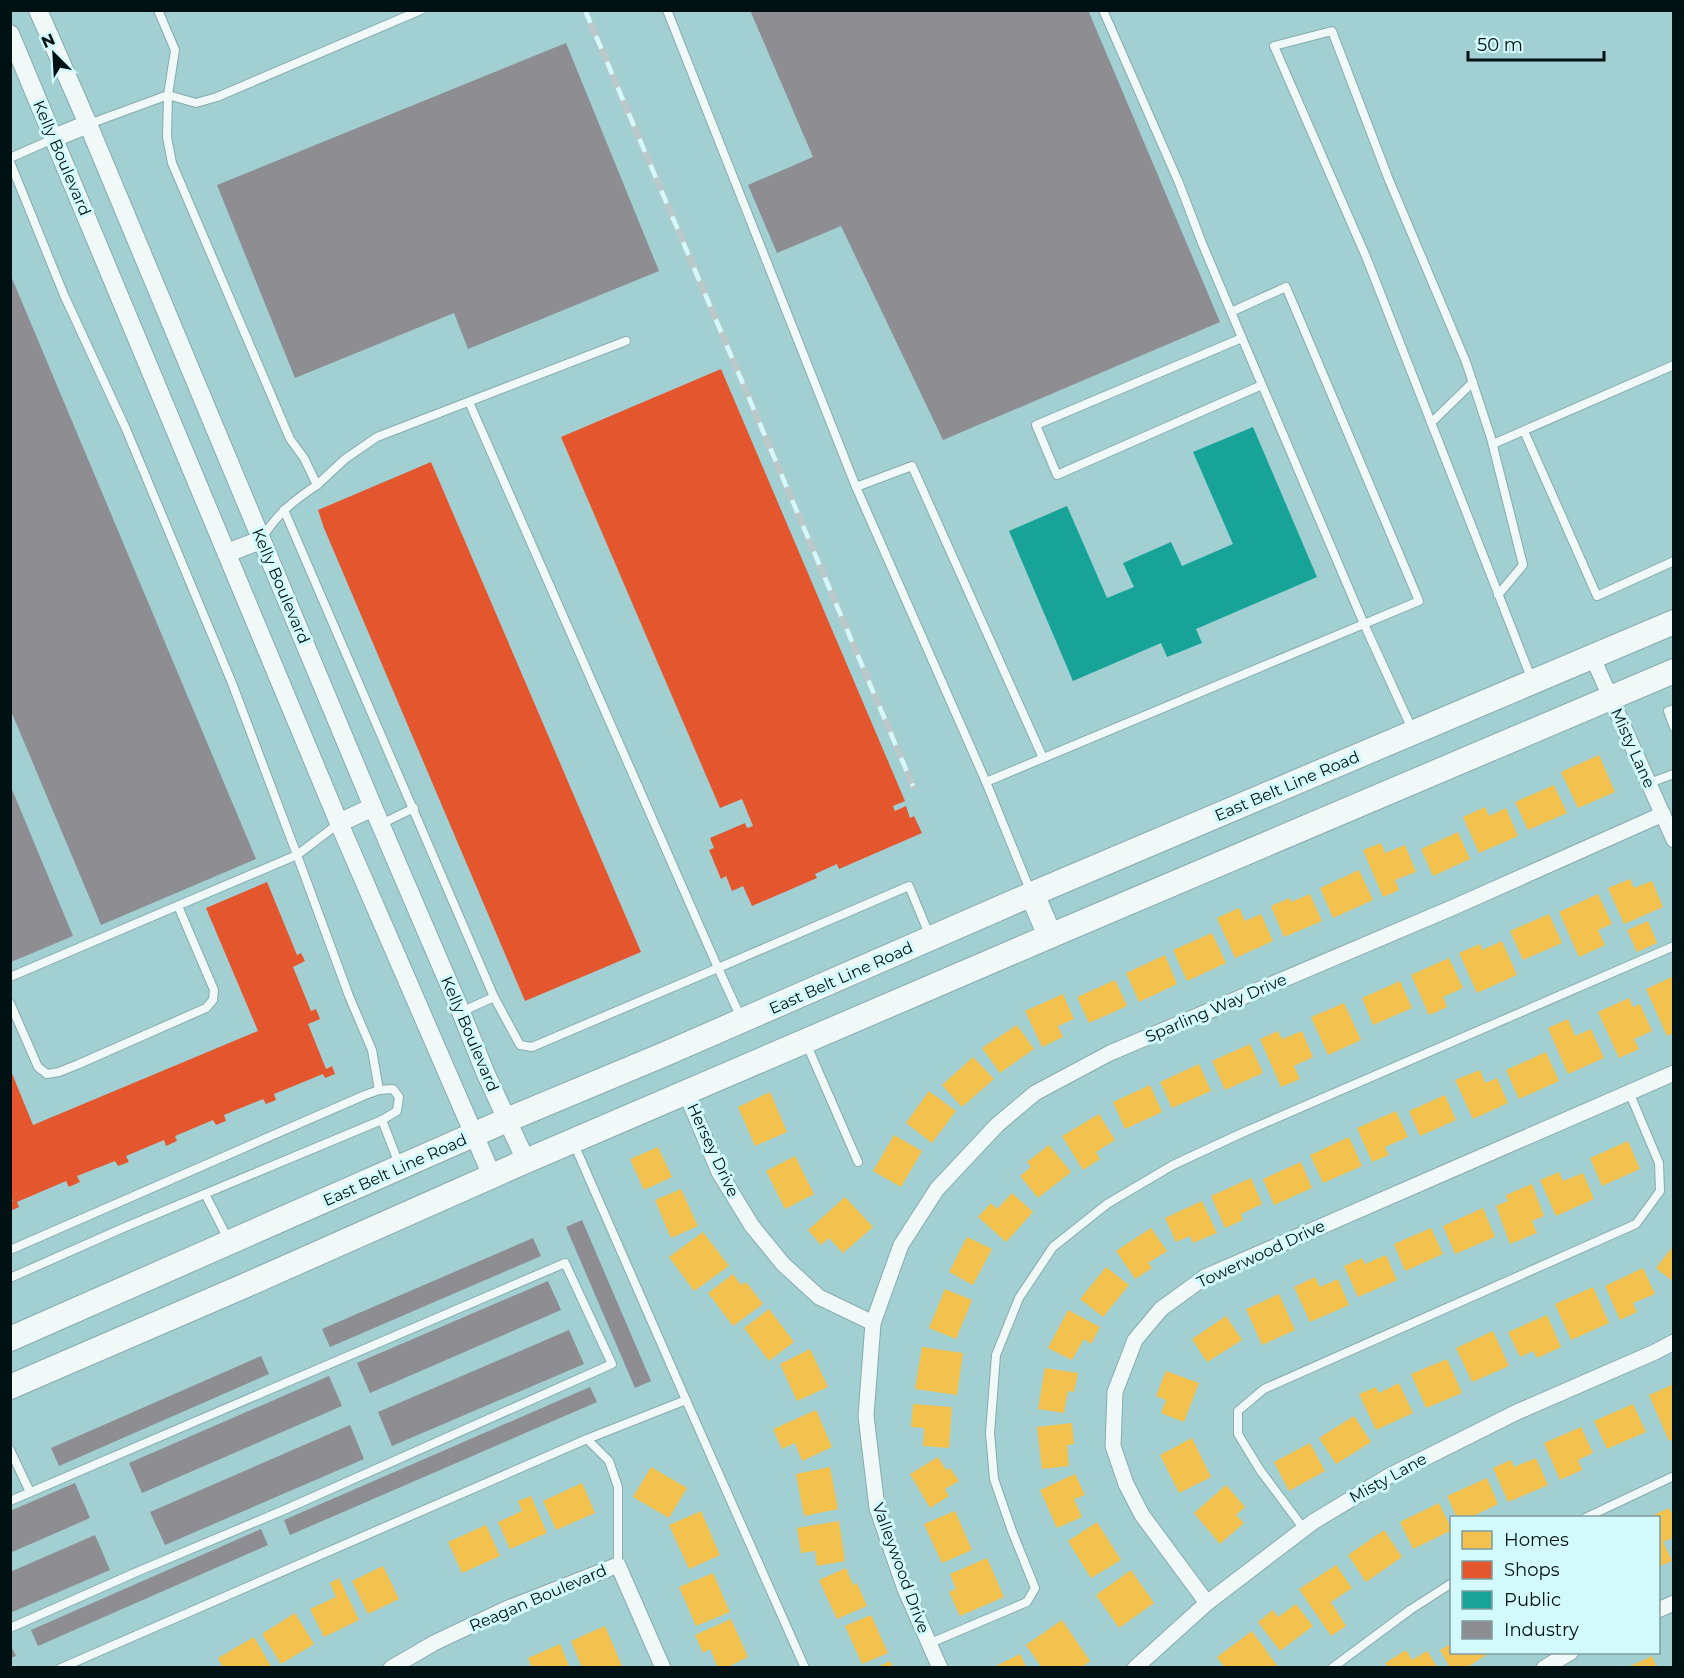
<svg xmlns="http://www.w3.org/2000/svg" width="1684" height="1678" viewBox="0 0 1684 1678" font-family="Montserrat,sans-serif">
<rect width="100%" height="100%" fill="#a1cfd2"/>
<g fill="#f2c14e">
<polygon points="1599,755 1615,792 1578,808 1561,772"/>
<polygon points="1554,785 1567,813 1528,830 1515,802"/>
<polygon points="1485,807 1489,816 1506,808 1518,836 1479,853 1463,817"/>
<polygon points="1458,832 1470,859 1433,876 1421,849"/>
<polygon points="1381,843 1385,853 1405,845 1416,872 1395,880 1399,890 1383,897 1363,850"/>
<polygon points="1359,870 1373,900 1333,918 1320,888"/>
<polygon points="1630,879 1634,888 1652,881 1663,907 1624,924 1608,888"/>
<polygon points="1310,894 1322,921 1284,937 1271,906 1290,898 1291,902"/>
<polygon points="1598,894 1612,924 1598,930 1605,945 1579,957 1559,912"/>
<polygon points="1239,908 1245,921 1261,914 1273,941 1235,958 1217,918"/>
<polygon points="1549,914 1562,943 1523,960 1510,931"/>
<polygon points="1648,921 1657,943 1637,952 1627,930"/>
<polygon points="1212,933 1226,963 1187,981 1173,950"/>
<polygon points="1502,941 1517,975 1477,993 1459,953 1480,944 1482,950"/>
<polygon points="1165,955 1177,984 1139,1002 1126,973"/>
<polygon points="1449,958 1463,988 1443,997 1447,1007 1429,1015 1411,975"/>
<polygon points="1674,976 1674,1033 1667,1036 1646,989"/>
<polygon points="1115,980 1127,1006 1089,1023 1077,997"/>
<polygon points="1400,981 1412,1008 1373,1025 1362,998"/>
<polygon points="1063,994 1074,1019 1058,1026 1063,1037 1042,1047 1025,1011"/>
<polygon points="1629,998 1633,1007 1640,1004 1652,1031 1634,1039 1639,1049 1619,1058 1598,1012"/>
<polygon points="1344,1003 1361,1040 1328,1055 1311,1017"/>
<polygon points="1568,1019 1575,1036 1591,1029 1604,1058 1568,1074 1548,1028"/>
<polygon points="1017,1025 1034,1049 1000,1073 982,1048"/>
<polygon points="1278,1031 1282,1039 1302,1031 1313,1057 1294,1066 1300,1079 1281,1087 1260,1039"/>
<polygon points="1250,1044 1263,1073 1225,1090 1212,1061"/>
<polygon points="1546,1052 1559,1081 1519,1099 1506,1070"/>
<polygon points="973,1057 994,1079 962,1107 942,1085"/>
<polygon points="1199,1064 1211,1091 1172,1108 1160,1082"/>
<polygon points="1480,1070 1485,1083 1497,1078 1508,1103 1473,1119 1455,1080"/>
<polygon points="1150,1085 1162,1112 1125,1129 1113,1102"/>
<polygon points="929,1091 956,1111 932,1143 906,1123"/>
<polygon points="770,1092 787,1132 755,1146 738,1107"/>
<polygon points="1445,1095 1456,1120 1420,1136 1409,1111"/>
<polygon points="1396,1111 1408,1137 1385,1147 1389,1155 1372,1162 1357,1128"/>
<polygon points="1099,1114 1115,1140 1096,1152 1100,1159 1083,1170 1062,1136"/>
<polygon points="894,1135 922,1151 901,1187 873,1171"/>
<polygon points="1349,1137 1362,1166 1323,1183 1310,1155"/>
<polygon points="1628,1141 1640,1169 1602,1186 1590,1158"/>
<polygon points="1049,1145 1071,1172 1038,1198 1020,1176 1031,1167 1027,1162"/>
<polygon points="658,1147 672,1177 644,1190 630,1159"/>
<polygon points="795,1156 814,1194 785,1209 766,1171"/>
<polygon points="1301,1162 1312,1188 1274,1205 1263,1179"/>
<polygon points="1559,1172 1563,1181 1583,1173 1594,1199 1556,1216 1540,1180"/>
<polygon points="1251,1178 1262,1204 1241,1214 1243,1220 1225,1228 1211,1196"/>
<polygon points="1532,1184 1544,1216 1532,1221 1537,1233 1510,1244 1496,1206 1508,1201 1506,1195"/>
<polygon points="681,1189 698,1226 671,1238 655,1200"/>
<polygon points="1012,1193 1033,1212 1006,1242 978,1217 991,1203 997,1209"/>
<polygon points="845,1197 873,1227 843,1253 829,1238 821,1245 808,1230"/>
<polygon points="1202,1201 1217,1233 1193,1243 1190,1236 1176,1242 1165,1218"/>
<polygon points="1483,1208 1495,1237 1455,1254 1443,1226"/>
<polygon points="1151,1228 1167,1251 1148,1263 1152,1268 1135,1279 1116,1251"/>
<polygon points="1431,1228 1443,1254 1405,1271 1394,1244"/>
<polygon points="703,1232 729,1266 694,1291 669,1257"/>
<polygon points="967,1237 992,1249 973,1285 949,1272"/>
<polygon points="1674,1245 1674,1282 1656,1268"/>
<polygon points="1386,1255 1397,1280 1358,1297 1344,1266 1362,1258 1365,1264"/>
<polygon points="1106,1267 1129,1285 1103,1317 1080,1299"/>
<polygon points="1643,1268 1655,1294 1633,1303 1637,1312 1620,1320 1605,1286"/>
<polygon points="733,1274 741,1285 746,1282 763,1304 733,1326 708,1293"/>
<polygon points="1315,1277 1320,1287 1338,1279 1349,1305 1310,1322 1294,1287"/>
<polygon points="1593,1287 1609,1323 1571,1340 1555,1304"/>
<polygon points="945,1289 972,1300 956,1339 929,1328"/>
<polygon points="1279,1294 1295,1330 1262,1345 1246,1309"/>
<polygon points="769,1309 794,1342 769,1361 744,1328"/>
<polygon points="1068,1310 1100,1327 1091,1344 1084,1339 1072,1360 1048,1348"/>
<polygon points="1547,1315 1561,1347 1537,1358 1533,1351 1520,1357 1508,1332"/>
<polygon points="1226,1316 1242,1340 1207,1362 1192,1339"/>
<polygon points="1493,1331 1509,1366 1472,1382 1456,1348"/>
<polygon points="922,1347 963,1353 957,1395 915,1389"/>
<polygon points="810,1349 828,1387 797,1401 780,1364"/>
<polygon points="1447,1359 1462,1393 1426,1408 1411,1374"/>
<polygon points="1045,1368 1078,1373 1074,1392 1068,1391 1064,1413 1038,1409"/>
<polygon points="1166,1371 1199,1383 1184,1422 1161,1413 1166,1400 1156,1396"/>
<polygon points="1399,1383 1413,1413 1376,1430 1359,1394 1376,1387 1379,1393"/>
<polygon points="1674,1384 1674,1439 1669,1441 1649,1395"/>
<polygon points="913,1404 952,1407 949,1448 923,1446 924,1428 911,1427"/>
<polygon points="1633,1404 1646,1432 1607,1449 1594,1421"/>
<polygon points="816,1410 832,1447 802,1461 795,1443 782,1449 773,1429"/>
<polygon points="1354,1416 1371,1442 1336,1464 1319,1438"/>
<polygon points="1072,1423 1074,1444 1067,1445 1069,1466 1042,1469 1037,1427"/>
<polygon points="1581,1427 1593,1453 1578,1460 1582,1470 1560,1480 1544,1443"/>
<polygon points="1192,1438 1211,1477 1179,1493 1160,1455"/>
<polygon points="1310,1443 1325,1471 1289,1491 1274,1462"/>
<polygon points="938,1457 946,1470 950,1468 959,1481 945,1489 949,1496 930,1508 910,1474"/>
<polygon points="1536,1458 1548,1485 1508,1502 1493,1468 1511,1460 1514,1467"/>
<polygon points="651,1467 687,1488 669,1518 633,1497"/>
<polygon points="830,1467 838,1509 804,1516 796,1474"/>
<polygon points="1075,1474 1085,1495 1074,1499 1082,1517 1057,1528 1040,1490"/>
<polygon points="1487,1478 1498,1504 1469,1518 1457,1518 1447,1496"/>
<polygon points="582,1483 595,1513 556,1530 543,1501"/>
<polygon points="1226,1485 1245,1507 1236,1515 1244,1523 1220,1544 1194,1513"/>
<polygon points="531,1496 547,1533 510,1549 498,1522 522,1511 518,1501"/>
<polygon points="1439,1503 1452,1530 1413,1549 1400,1522"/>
<polygon points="1669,1508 1674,1518 1674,1537 1663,1542 1672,1561 1658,1567 1658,1518 1647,1518"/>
<polygon points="701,1511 720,1555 689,1569 669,1525"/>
<polygon points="955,1511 972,1550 942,1563 924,1524"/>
<polygon points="839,1521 845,1561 817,1566 815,1551 801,1553 797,1528"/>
<polygon points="1097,1522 1121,1560 1091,1578 1068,1541"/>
<polygon points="486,1525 500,1556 462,1573 448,1542"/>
<polygon points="1384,1530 1402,1557 1366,1582 1348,1555"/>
<polygon points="987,1558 1004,1597 960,1616 949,1592 956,1589 950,1574"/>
<polygon points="1336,1565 1352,1588 1331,1602 1346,1626 1331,1636 1299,1589"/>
<polygon points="383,1566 399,1599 368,1614 352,1581"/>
<polygon points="846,1568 853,1585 857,1583 867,1606 837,1619 819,1580"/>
<polygon points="1131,1570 1154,1603 1119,1628 1096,1595"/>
<polygon points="713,1573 730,1612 696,1626 679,1587"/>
<polygon points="339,1578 359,1620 324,1637 310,1609 336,1597 330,1583"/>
<polygon points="1296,1604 1313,1626 1280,1651 1258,1622 1273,1610 1278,1617"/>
<polygon points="295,1613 314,1644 281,1664 262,1634"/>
<polygon points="871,1615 888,1653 862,1664 845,1626"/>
<polygon points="731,1619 748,1657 726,1668 718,1668 710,1649 703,1653 695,1635"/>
<polygon points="1062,1620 1090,1661 1081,1668 1042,1668 1026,1645"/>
<polygon points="605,1626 622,1666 619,1668 582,1668 571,1641"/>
<polygon points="1252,1631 1279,1668 1225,1668 1217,1657"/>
<polygon points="254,1637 272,1668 223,1668 218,1658"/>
<polygon points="1452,1643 1452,1652 1491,1652 1466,1668 1450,1668 1440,1650"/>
<polygon points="560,1644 570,1668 532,1668 528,1658"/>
<polygon points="1406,1650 1412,1660 1427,1651 1438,1668 1388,1668 1385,1663"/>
<polygon points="1020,1654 1027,1668 992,1668"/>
<polygon points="1652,1656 1657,1668 1626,1668"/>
<polygon points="890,1661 894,1668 875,1668"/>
</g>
<g fill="#e4572e">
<polygon points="721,369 905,801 893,806 895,811 906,806 910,818 914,816 922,833 839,869 837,864 815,874 817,878 752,906 743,886 732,891 726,876 721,879 709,850 714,848 710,838 745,823 747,828 753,826 742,799 720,808 561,437"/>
<polygon points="431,462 641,952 525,1001 324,528 318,510"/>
<polygon points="267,882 297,955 301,953 305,961 293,967 311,1011 316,1009 320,1019 308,1024 326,1069 332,1066 335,1074 325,1078 323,1074 274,1094 276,1100 266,1104 263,1099 224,1115 226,1121 216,1125 213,1120 175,1136 177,1141 166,1146 164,1140 126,1156 129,1162 118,1166 115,1161 77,1176 80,1182 69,1187 66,1181 17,1202 19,1207 10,1211 10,1202 13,1201 11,1196 11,1071 33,1125 258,1031 206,908"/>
</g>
<polygon fill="#17a398" points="1253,427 1317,577 1196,629 1202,643 1167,657 1161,643 1073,681 1009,531 1067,506 1107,598 1134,587 1123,563 1171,542 1182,566 1233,544 1193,452"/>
<g fill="#8d8d92">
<polygon points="750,10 1088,10 1220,322 943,440 841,226 777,253 748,185 813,157"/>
<polygon points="566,43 659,271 468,349 454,313 295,378 217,185"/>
<polygon points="11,276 256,859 101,925 11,711"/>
<polygon points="11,787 73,936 11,962"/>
<polygon points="582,1220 651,1381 635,1388 566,1227"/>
<polygon points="533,1238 541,1256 330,1347 322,1329"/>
<polygon points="548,1281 561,1310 370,1393 357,1363"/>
<polygon points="569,1330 584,1364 392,1446 378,1412"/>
<polygon points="261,1356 269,1374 59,1466 51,1448"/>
<polygon points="329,1376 342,1406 142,1493 129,1463"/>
<polygon points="590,1387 597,1402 290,1535 284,1520"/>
<polygon points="350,1425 364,1459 165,1545 150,1512"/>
<polygon points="75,1483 90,1518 10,1553 10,1511"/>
<polygon points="261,1529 268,1545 38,1646 31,1630"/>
<polygon points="95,1535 110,1570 10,1613 10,1572"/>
<polygon points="10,1644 16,1656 10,1658"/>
</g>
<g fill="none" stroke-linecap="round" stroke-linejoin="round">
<defs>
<g id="service">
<polyline points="667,10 856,487"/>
<polyline points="1103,10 1179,183 1202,243 1242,338"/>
<polyline points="89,124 168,95 175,50 158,10"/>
<polyline points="10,158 53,139"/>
<polyline points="10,162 64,295 126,429 232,683 297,855 10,977"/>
<polyline points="1262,385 1057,475 1036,425 1242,338 1364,624 1412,729"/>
<polyline points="469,402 718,968 909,886 929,934"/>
<polyline points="1431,423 1473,382"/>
<polyline points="1524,431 1597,596 1674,561"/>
<polyline points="1493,444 1674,365"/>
<polyline points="317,485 345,459 377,437 626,341"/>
<polyline points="284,510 494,997 520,1045 532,1047 718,968 741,1018"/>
<path d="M 262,538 C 278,513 293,501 317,485 L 304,458 L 290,439 L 172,163 L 167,137 L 168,95 L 196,103 L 217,97 L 421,10"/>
<polyline points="1498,595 1523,565 1491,438 1466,362 1389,180 1332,31 1274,46 1367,259 1532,680"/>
<polyline points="1674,709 1668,711 1674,727"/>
<polyline points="986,782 856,487 912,466 1043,758"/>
<polyline points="1649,783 1674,774"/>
<polyline points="338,824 297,855 349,996 372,1050 379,1090"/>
<polyline points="381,824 414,808"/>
<polyline points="1030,890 986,782 1419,601 1286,287 1231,312"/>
<polyline points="10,1003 38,1067 47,1074 59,1072 79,1064 206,1008 213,1000 214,990 178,906"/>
<polyline points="461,1012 494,997"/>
<polyline points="806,1043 858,1162"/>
<polyline points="382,1120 399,1164"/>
<polyline points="574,1144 686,1400 587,1439"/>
<polyline points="205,1194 228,1239"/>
<polyline points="10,1250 365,1095 379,1090 393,1089 399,1097 397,1111 382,1120 123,1228 10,1278"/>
<polyline points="686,1400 805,1668"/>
<polyline points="10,1450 30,1492"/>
<polyline points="10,1501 565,1263 612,1364 284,1510 139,1571 10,1628"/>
<polyline points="1585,1518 1674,1476"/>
<polyline points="1304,1529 1260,1470 1238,1434 1238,1411 1264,1389 1636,1224 1660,1191 1659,1163 1629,1092"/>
<polyline points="928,1644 1027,1602 1035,1588 1012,1531 994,1479 990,1433 996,1355 1019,1298 1053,1247 1107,1204 1173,1165 1242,1133 1674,946"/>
<polyline points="61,1668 587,1439 609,1461 618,1487 618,1565"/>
<polyline points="1332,1668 1410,1610 1452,1583"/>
</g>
<g id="minor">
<polyline points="1592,656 1674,840"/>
<polyline points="686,1093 719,1172 752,1226 783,1264 819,1297 873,1323"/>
<polyline points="1207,1603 1142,1515 1126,1484 1113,1446 1115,1392 1135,1340 1161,1309 1205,1277 1674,1073"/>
<polyline points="1658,1610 1674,1603"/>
<polyline points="391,1668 434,1643 506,1609 618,1565 663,1668"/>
<polyline points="940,1668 905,1589 877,1508 866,1416 873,1323 901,1245 937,1189 997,1125 1035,1093 1110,1053 1454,907 1663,814"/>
<polyline points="1135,1668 1207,1603 1313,1522 1389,1476 1517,1412 1655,1352 1674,1342"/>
<polyline points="1544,1668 1571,1652"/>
</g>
<g id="tertiary">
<polyline points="38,10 88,124 373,807 461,1012 485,1072 526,1161"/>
<polyline points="10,34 339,823 492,1176"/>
<polyline points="54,138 88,124"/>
<polyline points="227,553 261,540"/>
<polyline points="339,823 373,807"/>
</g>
<g id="primary">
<polyline points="1032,894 1050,936"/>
<polyline points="10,1339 507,1120 665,1054 1032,894 1674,622"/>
<polyline points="10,1387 244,1286 526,1161 1050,936 1674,671"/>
</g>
</defs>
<use href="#service" stroke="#87abae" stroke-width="10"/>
<use href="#minor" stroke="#87abae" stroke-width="17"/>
<use href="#tertiary" stroke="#87abae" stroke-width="20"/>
<use href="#primary" stroke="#87abae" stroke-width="26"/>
<use href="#service" stroke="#f1f8f8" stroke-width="8"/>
<use href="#minor" stroke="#f1f8f8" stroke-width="15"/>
<use href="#tertiary" stroke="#f1f8f8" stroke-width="18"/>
<use href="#primary" stroke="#f1f8f8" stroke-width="24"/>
<defs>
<polyline id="rail" points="585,10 913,786"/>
</defs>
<use href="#rail" stroke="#bac8ca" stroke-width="7"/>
<use href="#rail" stroke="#d2fafc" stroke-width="4.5" stroke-dasharray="14" stroke-linecap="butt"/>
</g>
<g text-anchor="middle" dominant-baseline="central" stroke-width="6" stroke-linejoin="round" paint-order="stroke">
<g font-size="16" fill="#001113" stroke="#d2fafc">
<text transform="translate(62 158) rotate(67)">Kelly Boulevard</text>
<text transform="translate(281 586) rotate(67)">Kelly Boulevard</text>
<text transform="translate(1633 748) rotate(66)">Misty Lane</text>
<text transform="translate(1287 786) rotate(-23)">East Belt Line Road</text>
<text transform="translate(841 978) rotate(-24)">East Belt Line Road</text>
<text transform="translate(1216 1008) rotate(-23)">Sparling Way Drive</text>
<text transform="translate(470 1034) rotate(67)">Kelly Boulevard</text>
<text transform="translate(713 1150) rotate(65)">Hersey Drive</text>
<text transform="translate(395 1170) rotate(-24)">East Belt Line Road</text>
<text transform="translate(1261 1254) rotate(-25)">Towerwood Drive</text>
<text transform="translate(1388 1478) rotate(-29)">Misty Lane</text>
<text transform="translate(901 1568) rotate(70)">Valleywood Drive</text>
<text transform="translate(538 1598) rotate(-23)">Reagan Boulevard</text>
</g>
</g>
<rect width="1684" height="1678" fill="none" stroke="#001113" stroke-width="24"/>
<rect x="1450" y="1516" width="210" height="138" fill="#d2fafc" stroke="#7e9d9f" stroke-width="1.5"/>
<rect x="1462" y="1531" width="30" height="18" fill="#f2c14e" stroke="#7e9d9f" stroke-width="1.5"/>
<text x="1504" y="1546" font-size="18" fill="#001113">Homes</text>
<rect x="1462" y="1561" width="30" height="18" fill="#e4572e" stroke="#7e9d9f" stroke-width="1.5"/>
<text x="1504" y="1576" font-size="18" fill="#001113">Shops</text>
<rect x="1462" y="1591" width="30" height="18" fill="#17a398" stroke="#7e9d9f" stroke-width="1.5"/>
<text x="1504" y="1606" font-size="18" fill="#001113">Public</text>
<rect x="1462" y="1621" width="30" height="18" fill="#8d8d92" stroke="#7e9d9f" stroke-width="1.5"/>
<text x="1504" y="1636" font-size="18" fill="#001113">Industry</text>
<g transform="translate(54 54) rotate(336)" stroke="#d2fafc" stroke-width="4.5" paint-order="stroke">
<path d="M0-4.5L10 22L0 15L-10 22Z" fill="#001113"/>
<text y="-9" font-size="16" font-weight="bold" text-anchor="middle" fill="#001113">N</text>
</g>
<path d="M1468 51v9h136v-9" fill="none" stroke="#001113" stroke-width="3"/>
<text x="1477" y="51" font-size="18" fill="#001113" stroke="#d2fafc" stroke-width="4.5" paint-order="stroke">50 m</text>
</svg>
